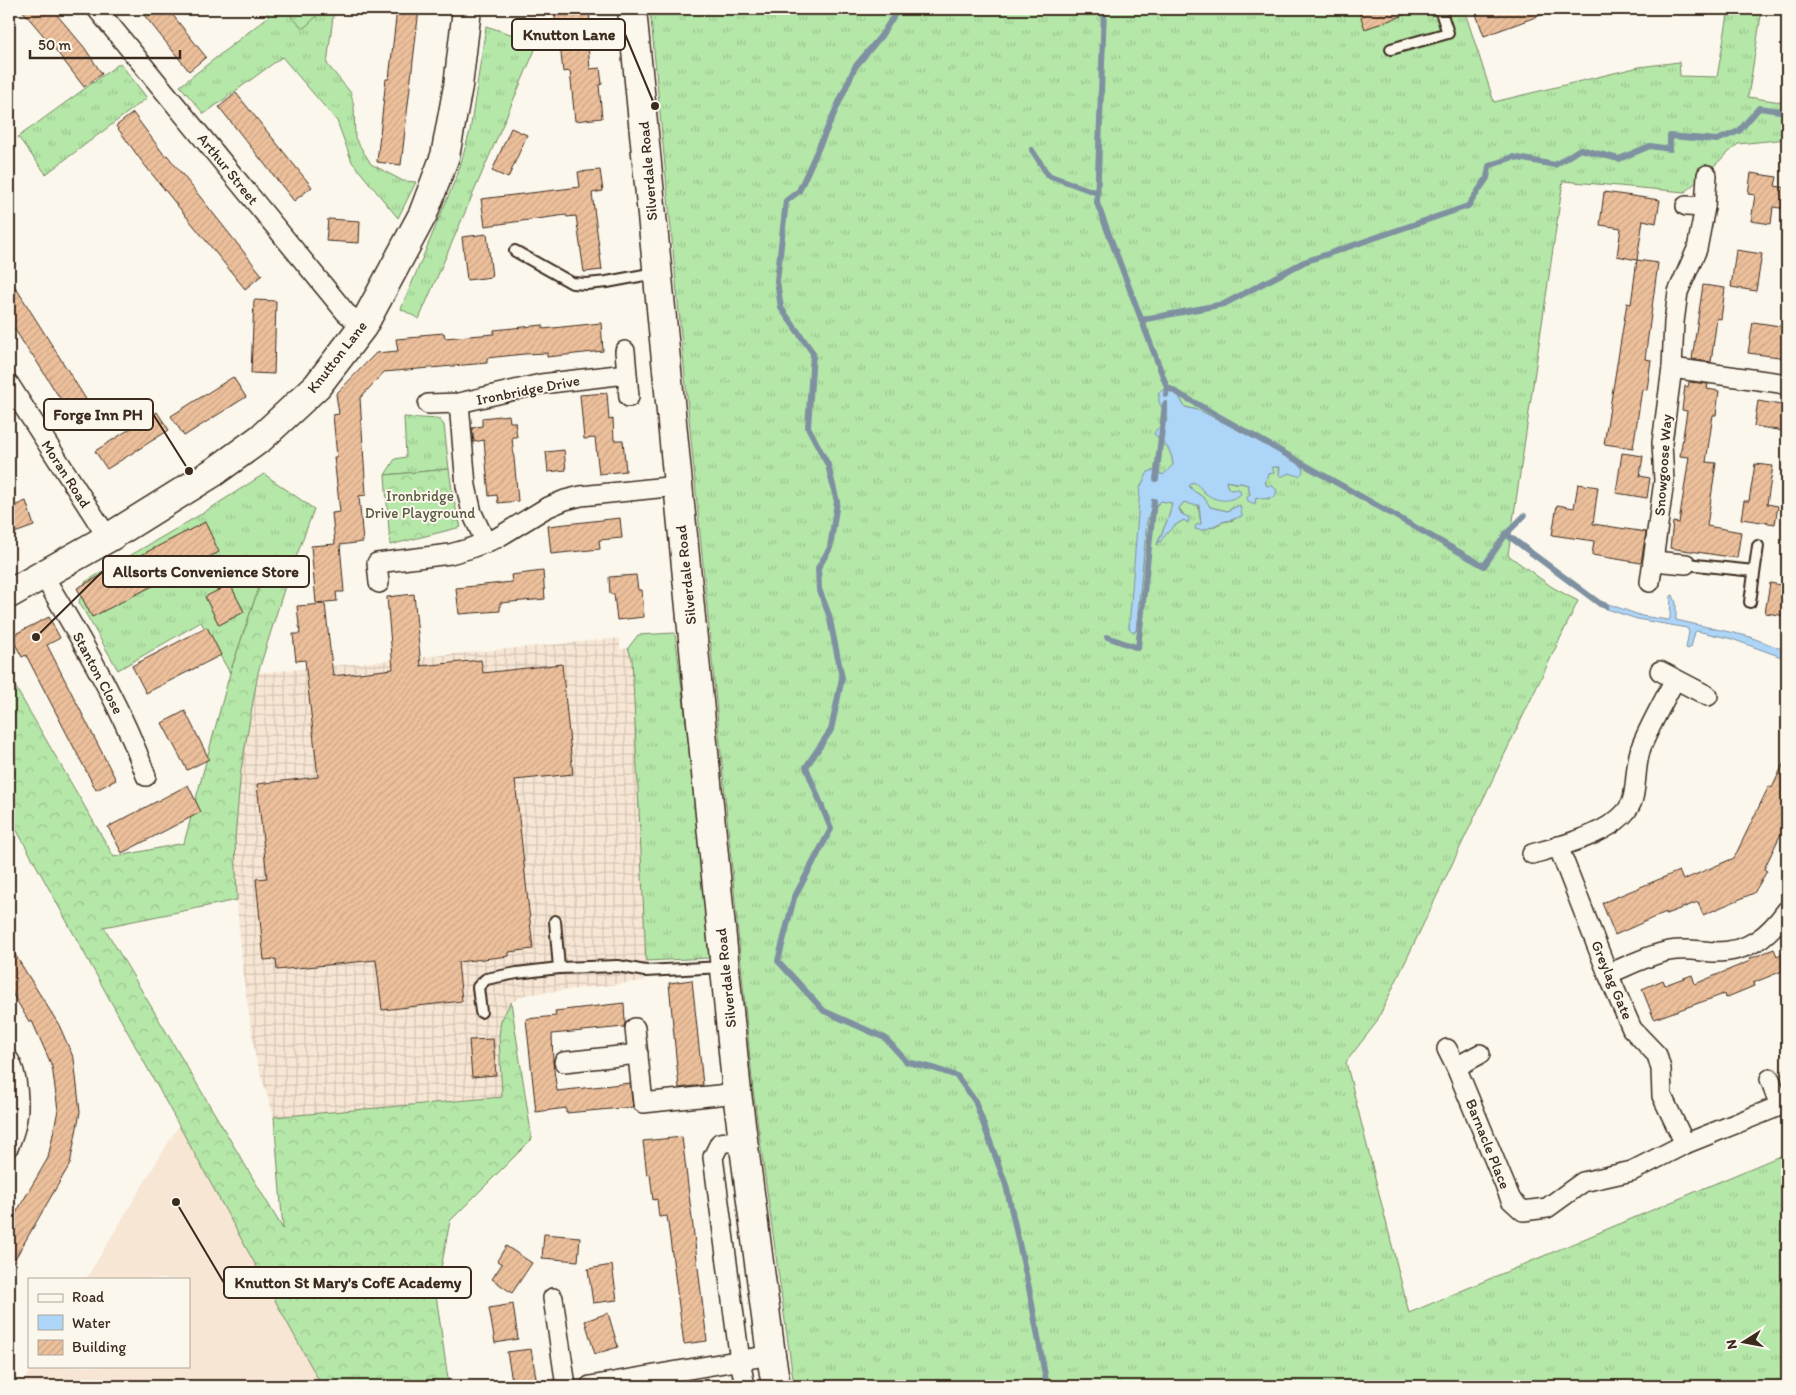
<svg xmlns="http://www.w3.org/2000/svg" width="1796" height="1395" viewBox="0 0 1796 1395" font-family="Itim,sans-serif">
<defs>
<pattern id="industrial-grid" width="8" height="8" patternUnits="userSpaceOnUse" patternTransform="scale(1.25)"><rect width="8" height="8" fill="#f7e6d4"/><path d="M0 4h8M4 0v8" fill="none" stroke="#d5c5b6"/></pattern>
<pattern id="grass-tufts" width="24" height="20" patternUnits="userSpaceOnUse" patternTransform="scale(1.25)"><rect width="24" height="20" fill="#b4e7a8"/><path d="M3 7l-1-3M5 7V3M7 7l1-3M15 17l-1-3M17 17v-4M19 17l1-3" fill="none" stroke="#9cc690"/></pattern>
<pattern id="forest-crowns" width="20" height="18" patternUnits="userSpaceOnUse" patternTransform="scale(1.25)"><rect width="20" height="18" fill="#b4e7a8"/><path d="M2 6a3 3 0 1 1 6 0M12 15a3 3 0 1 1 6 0" fill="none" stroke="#9cc690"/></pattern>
<pattern id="building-hatch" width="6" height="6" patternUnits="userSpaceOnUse" patternTransform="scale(1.25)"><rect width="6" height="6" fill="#edc09c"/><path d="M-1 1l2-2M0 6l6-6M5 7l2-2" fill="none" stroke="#cca586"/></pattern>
</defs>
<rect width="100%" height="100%" fill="#fbf7ec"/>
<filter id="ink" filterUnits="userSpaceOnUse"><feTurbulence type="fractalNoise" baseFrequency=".02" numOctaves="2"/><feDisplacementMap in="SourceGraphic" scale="10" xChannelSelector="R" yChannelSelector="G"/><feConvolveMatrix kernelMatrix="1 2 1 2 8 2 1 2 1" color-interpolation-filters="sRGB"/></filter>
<g filter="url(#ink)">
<polygon fill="#f7e6d4" points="179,1125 322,1386 21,1386 33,1366 189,1366 189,1279 86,1279"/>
<polygon fill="url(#industrial-grid)" points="620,638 620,649 628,648 632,659 646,961 644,981 524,995 512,1002 501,1020 499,1037 502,1097 274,1117 256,1059 244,981 235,884 235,838 241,770 258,673"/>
<g fill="url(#grass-tufts)" stroke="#788863" fill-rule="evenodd">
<polygon points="264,9 334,9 327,64 351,93 354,107 355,138 371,164 403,181 416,182 398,218 352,162 337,121 282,57 204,114 180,86 269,16"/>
<path d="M 650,9 L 1464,9 L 1494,102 L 1639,67 L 1679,62 L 1680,76 L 1717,77 L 1729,9 L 1762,9 L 1748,97 L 1787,103 L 1787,139 L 1738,144 L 1685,192 L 1563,181 L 1508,555 L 1552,587 L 1578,601 L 1376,1023 L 1346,1062 L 1409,1313 L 1787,1153 L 1787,1386 L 794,1386 L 753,1090 ZM 1177,393 L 1185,407 L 1201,411 L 1302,463 L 1293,473 L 1280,474 L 1280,467 L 1272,467 L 1265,482 L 1267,486 L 1270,499 L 1256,497 L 1255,503 L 1250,495 L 1248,485 C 1241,482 1234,484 1226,481 L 1227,486 L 1230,491 L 1205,493 L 1198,484 L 1193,482 L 1189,485 L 1194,492 L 1199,494 L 1210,507 L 1227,511 L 1233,508 L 1234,520 L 1223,522 L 1211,528 L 1201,524 L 1198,505 L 1184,502 L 1179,508 L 1188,523 L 1184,520 C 1169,527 1169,533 1158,542 L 1169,516 L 1172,503 L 1161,501 L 1150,511 L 1147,522 L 1136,631 L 1129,627 L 1155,470 L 1163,475 L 1173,465 C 1172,453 1168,444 1157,437 L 1162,424 L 1167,421 L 1167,418 L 1164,413 Z"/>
<polygon points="486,26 538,43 419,319 401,309 458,173 470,131"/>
<polygon points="120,63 147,98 46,174 18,137"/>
<polygon points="404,417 439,419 444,425 449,469 385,475 395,459 406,457"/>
<polygon points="264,474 314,509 292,568 268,560 230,673 201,622 118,670 79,602 85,582 203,513"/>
<polygon points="675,633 693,777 709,958 646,961 632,659 628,648 638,635"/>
</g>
<g fill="url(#forest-crowns)" stroke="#788863">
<polygon points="285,9 320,9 319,14 303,29"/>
<polygon points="449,469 453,497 461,527 390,545 385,475"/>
<polygon points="268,560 291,567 258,673 241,770 235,838 237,900 104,927 283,1229 274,1117 502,1097 499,1037 501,1020 511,1002 532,1139 450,1221 436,1295 449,1386 322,1386 9,816 9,676 114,857 184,843 230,673"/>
</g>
<g fill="#add5f8" stroke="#7f91a1">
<path d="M 1167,388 L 1177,393 L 1185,407 L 1201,411 L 1302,463 L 1303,472 L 1299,476 L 1289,473 L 1281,477 L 1279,474 L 1280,467 L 1272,467 L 1274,473 L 1268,474 L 1265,482 L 1267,486 L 1271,485 L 1277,490 L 1275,497 L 1263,499 L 1256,497 L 1255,504 L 1248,501 L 1247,498 L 1250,494 L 1248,485 C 1241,482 1234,483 1226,481 L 1227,486 L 1230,490 L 1239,489 L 1241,494 C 1230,503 1215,502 1204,492 C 1200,488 1199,485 1193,482 L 1189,486 C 1197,496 1204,494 1210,507 L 1227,511 L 1240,505 L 1242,516 C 1235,519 1229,520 1222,522 C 1214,525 1204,533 1195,529 L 1196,525 L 1201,524 L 1199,505 L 1193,505 L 1184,502 L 1179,508 L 1181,514 L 1189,517 L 1188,523 L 1184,520 C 1171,526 1166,535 1157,545 L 1169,516 L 1172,503 L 1161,501 L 1150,511 L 1147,522 L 1136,631 L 1133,632 L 1129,628 L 1140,488 L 1148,472 L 1155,470 L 1163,475 L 1173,465 C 1172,450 1165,443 1154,434 L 1156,430 L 1167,421 L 1167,418 L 1159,402 L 1159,392 Z"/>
<polygon points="1673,595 1676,603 1676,620 1747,636 1787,651 1787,659 1732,639 1697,631 1695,632 1691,647 1688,649 1686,648 1689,632 1687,628 1637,619 1598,606 1600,601 1642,616 1668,620 1670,619 1671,596"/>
</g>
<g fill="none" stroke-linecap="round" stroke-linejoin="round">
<g stroke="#7f91a1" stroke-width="6">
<polyline points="894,9 895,14 881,36 855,67 799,191 786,201 777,281 781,308 813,353 808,427 828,465 837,502 830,548 818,568 819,589 829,615 842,678 831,730 806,767 831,829 794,898 778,961 824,1011 885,1038 907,1062 933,1068 957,1076 975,1101 1006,1185 1029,1288 1047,1386"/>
<polyline points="1104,9 1097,203 1167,387 1166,395"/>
<polyline points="1032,150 1048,175 1097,193"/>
<polyline points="1141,320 1224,304 1304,262 1468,206 1487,178 1489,166 1513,157 1555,165 1580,149 1619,159 1650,146 1670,149 1670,136 1717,140 1739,131 1759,108 1787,112"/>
<polyline points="1167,387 1484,566 1506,534 1524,516"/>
<polyline points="1156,479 1165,404"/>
<polyline points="1506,534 1599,603 1606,606"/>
<polyline points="1107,637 1138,648 1154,501"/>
</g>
</g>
<g fill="url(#building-hatch)" stroke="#3b2a1e">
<polygon points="21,9 52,9 84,47 102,74 84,87 54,48"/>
<polygon points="152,9 168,9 206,57 189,71 144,15"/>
<polygon points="397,9 419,9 401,165 377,162 386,79 389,79"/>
<polygon points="1358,9 1415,9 1416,11 1365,29"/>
<polygon points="1490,9 1552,9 1552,11 1484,36 1476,14"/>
<polygon points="589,11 591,32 587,32 590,69 600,68 602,84 599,85 602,118 575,121 570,71 563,72 559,35 556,35 555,14"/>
<polygon points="236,93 312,187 294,201 219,107"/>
<polygon points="133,113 165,156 167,155 262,275 245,289 143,163 116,126"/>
<polygon points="511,128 527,135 508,178 492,171"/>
<polygon points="600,170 603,191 592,193 602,270 584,272 576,216 567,217 566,215 485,226 481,199 580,187 578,172"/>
<polygon points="1751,173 1777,177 1775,186 1787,188 1787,209 1773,207 1771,224 1751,221 1755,195 1748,194"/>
<polygon points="1604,192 1660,200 1656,223 1643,220 1637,260 1617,256 1621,228 1600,225"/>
<polygon points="328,219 360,221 359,243 326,241"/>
<polygon points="487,234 492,277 467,280 462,237"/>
<polygon points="1736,250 1762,254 1756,291 1731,287"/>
<polygon points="1637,260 1658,263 1645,359 1651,360 1647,390 1642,389 1633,448 1604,444 1627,303 1631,304"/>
<polygon points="9,277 94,412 76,424 32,354 31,355 9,320"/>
<polygon points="1703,285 1725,288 1721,319 1717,318 1711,362 1692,359"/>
<polygon points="254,300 276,301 274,374 251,373"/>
<polygon points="1753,322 1787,327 1787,358 1748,353"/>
<polygon points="601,323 603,351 547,357 547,353 524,354 487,358 487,363 384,372 360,398 366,495 359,496 363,542 340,545 344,592 336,592 337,601 316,603 311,546 335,544 332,513 340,512 334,457 337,457 333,415 339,414 336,394 376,353 398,351 396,339 420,337 420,335 444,333 445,338 494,334 494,330 543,325 543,329"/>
<polygon points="233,377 246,397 184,436 171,416"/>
<polygon points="1689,382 1708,384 1707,389 1719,391 1716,415 1713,415 1706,462 1716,463 1707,526 1741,532 1737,558 1670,548 1673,522 1679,523 1689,457 1680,456 1687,411 1682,410 1685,386 1688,387"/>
<polygon points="607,393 609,420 613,419 614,440 623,440 626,471 599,474 595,438 584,439 580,395"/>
<polygon points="1758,401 1787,406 1783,431 1754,426"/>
<polygon points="157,412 169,430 107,469 95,451"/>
<polygon points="509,415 510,422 515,422 517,437 512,437 518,501 498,503 497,495 489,496 484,440 474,442 472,428 482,426 482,418"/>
<polygon points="564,450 566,470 548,472 546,452"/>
<polygon points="1622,453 1643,456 1640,476 1650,478 1647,498 1616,493"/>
<polygon points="1755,464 1773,466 1767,504 1778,506 1775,524 1741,519 1744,501 1749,501"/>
<polygon points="1578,484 1598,487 1593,524 1646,532 1641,563 1592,555 1594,541 1552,535 1557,505 1574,508"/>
<polygon points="26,501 34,526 9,535 9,508"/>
<polygon points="620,518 622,538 599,540 600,549 551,554 548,526"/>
<polygon points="205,522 219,552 92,617 77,588"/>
<polygon points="543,571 545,599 500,603 500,611 459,614 456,588 512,582 511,575"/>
<polygon points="636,575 638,590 642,590 644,617 617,620 614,594 610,594 609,577"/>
<polygon points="1770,583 1787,586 1787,616 1765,613"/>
<polygon points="230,584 244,612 219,625 205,597"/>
<polygon points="414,594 421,666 481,660 483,673 562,664 573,774 515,780 533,949 509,952 509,956 458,962 462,1001 382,1010 376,960 277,970 276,959 264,960 256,879 267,878 257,784 318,777 305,660 296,661 293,634 300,634 297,606 325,604 333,676 393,669 387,597"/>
<polygon points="49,617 60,638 47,645 116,780 96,790 26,655 22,657 11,636"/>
<polygon points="207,627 221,655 146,693 132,666"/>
<polygon points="185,711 209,759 187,770 162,723"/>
<polygon points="1787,756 1787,821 1764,869 1767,871 1754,893 1703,915 1698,902 1666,914 1666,912 1615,935 1602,903 1679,871 1683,880 1734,858 1769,786 1772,788"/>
<polygon points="188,785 201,812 122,853 108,827"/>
<polygon points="9,945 59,1025 74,1059 80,1112 70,1164 9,1269 9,1225 48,1158 58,1110 52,1066 32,1021 30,1023 9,988"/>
<polygon points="1774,949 1777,956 1787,951 1787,969 1753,983 1754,986 1725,998 1724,994 1654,1019 1642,989 1663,980 1665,985 1692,975 1695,984 1750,961 1749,959"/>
<polygon points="692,980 703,1085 679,1088 669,983"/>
<polygon points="624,1003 625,1022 624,1027 552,1034 553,1063 557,1091 630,1083 633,1107 566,1113 566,1108 536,1112 526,1019 556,1016 555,1011"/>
<polygon points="493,1039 496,1075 472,1077 469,1040"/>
<polygon points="682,1137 707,1341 684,1344 667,1216 659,1217 657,1199 653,1200 650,1174 647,1175 643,1141"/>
<polygon points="544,1234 580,1237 578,1261 542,1258"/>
<polygon points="506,1246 532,1263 512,1293 492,1279 502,1264 497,1261"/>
<polygon points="612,1265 617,1300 593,1303 588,1269"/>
<polygon points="513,1304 518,1339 495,1343 489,1308"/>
<polygon points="608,1313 618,1347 595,1354 585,1321"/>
<polygon points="531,1349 537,1383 513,1386 507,1352"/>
</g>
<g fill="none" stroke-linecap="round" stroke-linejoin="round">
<defs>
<g id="lane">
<polyline points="1391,49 1448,33 1440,9"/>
<polyline points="515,251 572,283 587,284 607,282 655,273"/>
<polyline points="1686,564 1754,571"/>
<polyline points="1750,602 1758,546"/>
<polyline points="555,921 559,968"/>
<polyline points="481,1012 478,987 486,979 517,973 559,968 618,966 645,971 723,967"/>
</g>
<g id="street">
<polyline points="97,9 346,313 363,326"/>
<polyline points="1686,206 1705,207"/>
<polyline points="625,351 629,397"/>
<polyline points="1672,368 1780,383 1787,386"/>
<polyline points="9,384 108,538"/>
<polyline points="459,403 466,486 472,513 486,543"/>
<polyline points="428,404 459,403 541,384 626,374"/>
<polyline points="1653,561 1686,564"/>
<path d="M 43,575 C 81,640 121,704 146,776"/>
<polyline points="1650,582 1664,481 1662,443 1672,368 1674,322 1678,292 1697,249 1705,207 1707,175"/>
<polyline points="379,583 377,563 450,554 468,549 497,538 546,508 565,500 581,496 677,486"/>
<polyline points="1660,671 1708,696"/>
<polyline points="1558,846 1608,974 1632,1029 1657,1055 1661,1069 1662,1096 1685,1144"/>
<path d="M 1532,854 C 1560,846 1625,831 1633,798 C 1637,781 1635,762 1642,745 C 1651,723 1664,701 1675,679"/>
<path d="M 1608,974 C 1628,966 1648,955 1669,951 C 1685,948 1699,951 1715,952 C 1749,952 1768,936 1787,910"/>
<polyline points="635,1028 643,1103 737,1093"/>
<polyline points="1447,1049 1456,1067 1511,1200 1523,1211 1547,1208 1583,1182 1632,1171 1685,1144 1787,1103"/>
<path d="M 9,1060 C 18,1074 20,1107 16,1123 C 15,1131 11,1139 9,1146"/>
<polyline points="564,1062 638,1054"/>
<polyline points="1456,1067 1480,1054"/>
<polyline points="1770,1079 1780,1106"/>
<polyline points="743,1140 720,1143 713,1157 740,1361 745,1386"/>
<polyline points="553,1298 566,1386"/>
<polyline points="590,1386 771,1355"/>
</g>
<g id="secondary">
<polyline points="632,9 737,1093 771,1355 776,1386"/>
<polyline points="9,594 108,538 214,472 261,438 317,386 363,326 423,214 445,156 458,86 467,9"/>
</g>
</defs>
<use href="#lane" stroke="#3b2a1e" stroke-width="14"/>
<use href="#street" stroke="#3b2a1e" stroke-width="22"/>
<use href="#secondary" stroke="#3b2a1e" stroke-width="31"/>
<use href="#lane" stroke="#fbf7ec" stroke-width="10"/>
<use href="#street" stroke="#fbf7ec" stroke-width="19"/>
<use href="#secondary" stroke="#fbf7ec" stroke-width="28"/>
</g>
</g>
<g text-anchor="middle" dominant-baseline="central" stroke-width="4" stroke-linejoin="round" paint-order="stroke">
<g font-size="15" fill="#3b2a1e" stroke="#fbf7ec">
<text transform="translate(228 169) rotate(51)">Arthur Street</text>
<text transform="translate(648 171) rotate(-95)">Silverdale Road</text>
<text transform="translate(337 357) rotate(-52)">Knutton Lane</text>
<text transform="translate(528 390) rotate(-11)">Ironbridge Drive</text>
<text transform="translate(1663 465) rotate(-86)">Snowgoose Way</text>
<text transform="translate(66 474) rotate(57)">Moran Road</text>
<text transform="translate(686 575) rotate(-96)">Silverdale Road</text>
<text transform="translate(98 673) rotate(62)">Stanton Close</text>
<text transform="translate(726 978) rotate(-96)">Silverdale Road</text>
<text transform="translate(1612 980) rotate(67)">Greylag Gate</text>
<text transform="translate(1488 1144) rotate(68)">Barnacle Place</text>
</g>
<g font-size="15" fill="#595940" stroke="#fbf7ec">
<text x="420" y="496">Ironbridge<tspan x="420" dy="17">Drive Playground</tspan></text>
</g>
</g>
<path fill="none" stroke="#3b2a1e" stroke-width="2" d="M655 106L625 34M189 471L153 414M36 637L103 571M176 1202L224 1283"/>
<g fill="#3b2a1e" stroke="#fbf7ec" stroke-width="2">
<circle cx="655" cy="106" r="5"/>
<circle cx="189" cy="471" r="5"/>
<circle cx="36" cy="637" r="5"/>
<circle cx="176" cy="1202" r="5"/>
</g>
<g fill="#fbf7ec" stroke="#3b2a1e" stroke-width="2">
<rect x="512" y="19" width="113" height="31" rx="5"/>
<rect x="44" y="399" width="109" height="31" rx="5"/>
<rect x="103" y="556" width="206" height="31" rx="5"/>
<rect x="224" y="1267" width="247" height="31" rx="5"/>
</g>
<g font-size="16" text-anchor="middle" font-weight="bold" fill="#3b2a1e">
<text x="569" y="40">Knutton Lane</text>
<text x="98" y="420">Forge Inn PH</text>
<text x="206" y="577">Allsorts Convenience Store</text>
<text x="348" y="1288">Knutton St Mary's CofE Academy</text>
</g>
<rect width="1796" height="1395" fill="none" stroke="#fbf7ec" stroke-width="30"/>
<rect x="15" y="15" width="1766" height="1365" fill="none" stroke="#3b2a1e" stroke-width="2" filter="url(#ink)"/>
<rect x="28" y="1278" width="162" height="90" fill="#fbf7ec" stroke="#aea59a"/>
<rect x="38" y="1294" width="25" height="8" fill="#fbf7ec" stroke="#aea59a"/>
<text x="72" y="1302" font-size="15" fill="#3b2a1e">Road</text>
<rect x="38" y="1315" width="25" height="15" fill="#add5f8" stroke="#aea59a"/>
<text x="72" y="1328" font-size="15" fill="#3b2a1e">Water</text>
<rect x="38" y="1340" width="25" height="15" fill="url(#building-hatch)" stroke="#aea59a"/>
<text x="72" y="1352" font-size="15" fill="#3b2a1e">Building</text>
<g transform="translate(1744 1342) rotate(259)" stroke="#fbf7ec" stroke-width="4" paint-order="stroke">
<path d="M0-4L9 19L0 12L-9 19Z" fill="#3b2a1e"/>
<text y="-8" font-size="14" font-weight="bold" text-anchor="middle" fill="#3b2a1e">N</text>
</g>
<path d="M30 50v8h150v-8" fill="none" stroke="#3b2a1e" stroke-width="2.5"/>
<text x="38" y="50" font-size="15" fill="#3b2a1e" stroke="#fbf7ec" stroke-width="4" paint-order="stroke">50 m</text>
</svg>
